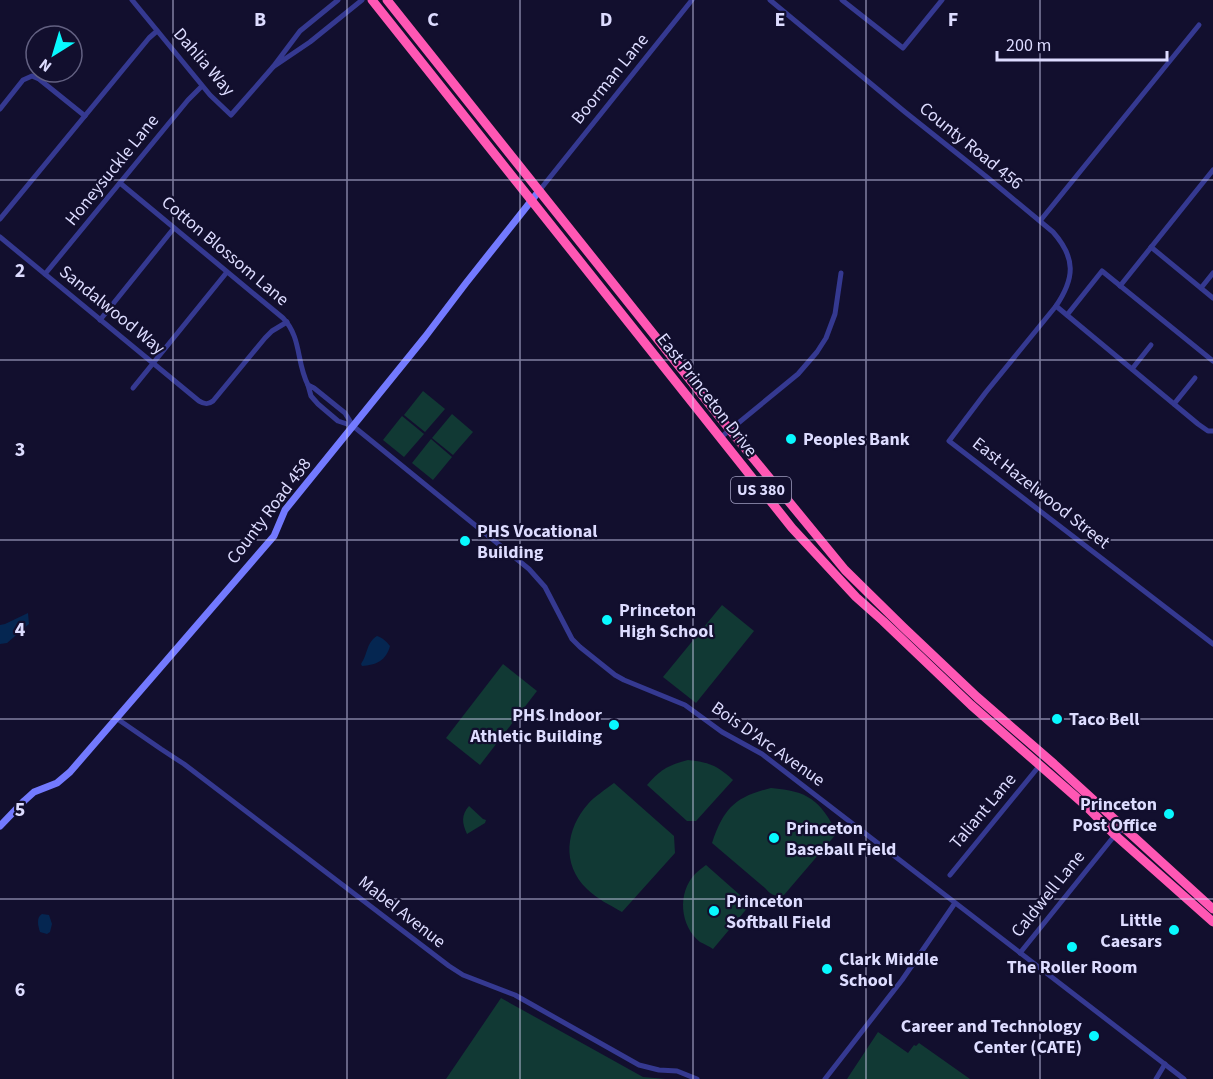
<svg xmlns="http://www.w3.org/2000/svg" width="1213" height="1079" viewBox="0 0 1213 1079" font-family="'Source Sans 3',sans-serif">
<rect width="100%" height="100%" fill="#120f2e"/>
<g fill="#113934">
<polygon points="423,391 445,409 425,432 404,415"/>
<polygon points="452,414 473,432 453,455 432,438"/>
<polygon points="402,416 424,434 404,457 383,440"/>
<polygon points="431,439 452,457 433,480 412,463"/>
<polygon points="722,605 754,631 696,703 663,677"/>
<polygon points="503,664 537,691 480,765 446,738"/>
<path d="M 688,760 C 709,762 718,766 733,780 L 696,821 L 687,821 L 647,785 C 660,770 668,765 688,760 Z"/>
<path d="M 614,783 L 674,836 L 675,853 L 622,912 C 610,905 597,899 587,889 C 561,864 566,829 588,804 C 595,796 605,790 614,783 Z"/>
<path d="M 771,788 C 808,791 820,800 837,833 L 784,895 C 775,897 771,895 765,888 L 712,843 C 724,808 735,797 771,788 Z"/>
<path d="M 469,806 L 483,819 L 486,820 L 485,823 L 467,834 C 462,823 461,815 469,806 Z"/>
<path d="M 706,865 L 749,903 L 749,906 L 713,949 C 709,946 704,944 700,942 C 680,926 677,893 695,874 C 698,871 702,868 706,865 Z"/>
<polygon points="501,998 643,1077 666,1079 446,1079"/>
<polygon points="878,1032 908,1053 914,1045 916,1046 919,1043 970,1079 847,1079"/>
</g>
<g fill="#052651">
<polygon points="28,613 29,624 7,643 0,644 0,625 5,624"/>
<path d="M 377,636 C 383,638 386,641 390,646 C 386,661 376,665 362,666 L 361,664 C 368,654 366,643 377,636 Z"/>
<path d="M 42,914 L 49,915 L 52,924 L 50,932 L 47,934 L 40,932 C 38,926 36,917 42,914 Z"/>
</g>
<g fill="none" stroke-linecap="round" stroke-linejoin="round">
<g stroke="#353991" stroke-width="5">
<polyline points="132,0 210,95 231,115 273,67"/>
<polyline points="338,0 300,31 273,67 310,42 362,0"/>
<path d="M 770,0 L 905,112 L 988,178 L 1053,232 C 1076,258 1075,278 1056,306 L 986,392 L 949,441 L 1213,644"/>
<polyline points="842,0 903,48 942,0"/>
<polyline points="0,109 23,80 32,76 39,79 85,116"/>
<path d="M 120,183 L 283,318 C 302,338 296,362 308,385"/>
<polyline points="539,191 692,0"/>
<polyline points="0,219 149,38 157,31"/>
<polyline points="1040,221 1199,25"/>
<path d="M 0,237 L 199,401 C 204,404 208,405 213,401 L 265,338 L 272,331 L 287,322"/>
<polyline points="1151,247 1213,298"/>
<polyline points="45,274 188,100 202,86"/>
<polyline points="1120,286 1213,170"/>
<polyline points="1201,288 1213,273"/>
<polyline points="1056,306 1198,424 1208,431 1213,431"/>
<polyline points="1067,315 1102,271 1213,361"/>
<polyline points="100,320 174,228"/>
<polyline points="1132,369 1151,345"/>
<polyline points="133,388 227,272"/>
<polyline points="1174,404 1195,378"/>
<polyline points="353,426 345,413 314,388 308,385 311,396 318,404 338,421 353,426 374,443 529,569 545,587 572,639 580,647 615,675 624,680 685,705 722,732 762,754 1184,1079"/>
<polyline points="720,438 798,374 817,352 826,338 835,314 841,273"/>
<polyline points="116,718 161,749 184,764 449,966 463,975 515,995 639,1065 659,1070 677,1071 697,1079"/>
<polyline points="950,875 1040,765"/>
<polyline points="1020,953 1115,835 1123,828"/>
<polyline points="825,1079 902,980 955,903"/>
<polyline points="1156,1079 1165,1064"/>
</g>
<polyline stroke="#737aff" stroke-width="7" points="0,826 24,801 34,792 57,783 70,772 274,536 285,510 425,337 466,283 539,191"/>
<g stroke="#ff57b4" stroke-width="9">
<polyline points="372,0 792,528 856,597 883,621 971,705 1084,804 1115,835 1213,922"/>
<polyline points="387,0 730,430 845,570 903,627 977,697 1054,764 1213,909"/>
</g>
</g>
<path fill="none" stroke="#dddcff" stroke-width="1.5" stroke-opacity="0.55" d="M 173,0 L 173,1079M 347,0 L 347,1079M 520,0 L 520,1079M 693,0 L 693,1079M 866,0 L 866,1079M 1040,0 L 1040,1079M 0,180 L 1213,180M 0,360 L 1213,360M 0,540 L 1213,540M 0,719 L 1213,719M 0,899 L 1213,899"/>
<g fill="#08f9ff" stroke="#120f2e" stroke-width="2">
<circle cx="791" cy="439" r="6"/>
<circle cx="465" cy="541" r="6"/>
<circle cx="607" cy="620" r="6"/>
<circle cx="1057" cy="719" r="6"/>
<circle cx="614" cy="725" r="6"/>
<circle cx="1169" cy="814" r="6"/>
<circle cx="774" cy="838" r="6"/>
<circle cx="714" cy="911" r="6"/>
<circle cx="1174" cy="930" r="6"/>
<circle cx="1072" cy="947" r="6"/>
<circle cx="827" cy="969" r="6"/>
<circle cx="1094" cy="1036" r="6"/>
</g>
<g text-anchor="middle" dominant-baseline="central" stroke-width="4.5" stroke-linejoin="round" paint-order="stroke">
<rect fill="#120f2e" stroke="#a09ec0" stroke-width="1.5" x="731" y="477" width="60" height="26" rx="4.5"/>
<g font-size="16" font-weight="bold" fill="#dddcff">
<text x="761" y="490">US 380</text>
</g>
<g font-size="18" fill="#dddcff" stroke="#120f2e">
<text transform="translate(204 62) rotate(49)">Dahlia Way</text>
<text transform="translate(610 79) rotate(-51)">Boorman Lane</text>
<text transform="translate(971 146) rotate(39)">County Road 456</text>
<text transform="translate(112 170) rotate(-51)">Honeysuckle Lane</text>
<text transform="translate(225 251) rotate(40)">Cotton Blossom Lane</text>
<text transform="translate(112 310) rotate(39)">Sandalwood Way</text>
<text transform="translate(707 395) rotate(52)">East Princeton Drive</text>
<text transform="translate(1041 493) rotate(38)">East Hazelwood Street</text>
<text transform="translate(269 511) rotate(-53)">County Road 458</text>
<text transform="translate(768 744) rotate(35)">Bois D'Arc Avenue</text>
<text transform="translate(983 811) rotate(-50)">Taliant Lane</text>
<text transform="translate(1048 894) rotate(-51)">Caldwell Lane</text>
<text transform="translate(402 912) rotate(38)">Mabel Avenue</text>
</g>
<g font-size="18" font-weight="bold" fill="#dddcff" stroke="#120f2e" text-anchor="start">
<text x="803" y="439">Peoples Bank</text>
<text x="477" y="531">PHS Vocational<tspan x="477" dy="21">Building</tspan></text>
<text x="619" y="610">Princeton<tspan x="619" dy="21">High School</tspan></text>
<text x="602" y="715" text-anchor="end">PHS Indoor<tspan x="602" dy="21">Athletic Building</tspan></text>
<text x="1069" y="719">Taco Bell</text>
<text x="1157" y="804" text-anchor="end">Princeton<tspan x="1157" dy="21">Post Office</tspan></text>
<text x="786" y="828">Princeton<tspan x="786" dy="21">Baseball Field</tspan></text>
<text x="726" y="901">Princeton<tspan x="726" dy="21">Softball Field</tspan></text>
<text x="1162" y="920" text-anchor="end">Little<tspan x="1162" dy="21">Caesars</tspan></text>
<text x="839" y="959">Clark Middle<tspan x="839" dy="21">School</tspan></text>
<text x="1072" y="967" text-anchor="middle">The Roller Room</text>
<text x="1082" y="1026" text-anchor="end">Career and Technology<tspan x="1082" dy="21">Center (CATE)</tspan></text>
</g>
</g>
<g font-size="20" text-anchor="middle" font-weight="bold" fill="#dddcff" stroke="#120f2e" stroke-width="4.5" stroke-linejoin="round" paint-order="stroke">
<text x="260" y="26">B</text>
<text x="433" y="26">C</text>
<text x="606" y="26">D</text>
<text x="780" y="26">E</text>
<text x="953" y="26">F</text>
<text x="20" y="277">2</text>
<text x="20" y="456">3</text>
<text x="20" y="636">4</text>
<text x="20" y="816">5</text>
<text x="20" y="996">6</text>
</g>
<g transform="translate(54 54) rotate(217)"><circle r="28" fill="#120f2e" stroke="#636182" stroke-width="1.5"/>
<path d="M0-4.5L10 22L0 15L-10 22Z" fill="#08f9ff"/>
<text y="-9" font-size="16" font-weight="bold" text-anchor="middle" fill="#dddcff">N</text>
</g>
<path d="M997 51v9h170v-9" fill="none" stroke="#dddcff" stroke-width="3"/>
<text x="1006" y="51" font-size="18" fill="#dddcff" stroke="#120f2e" stroke-width="4.5" paint-order="stroke">200 m</text>
</svg>
